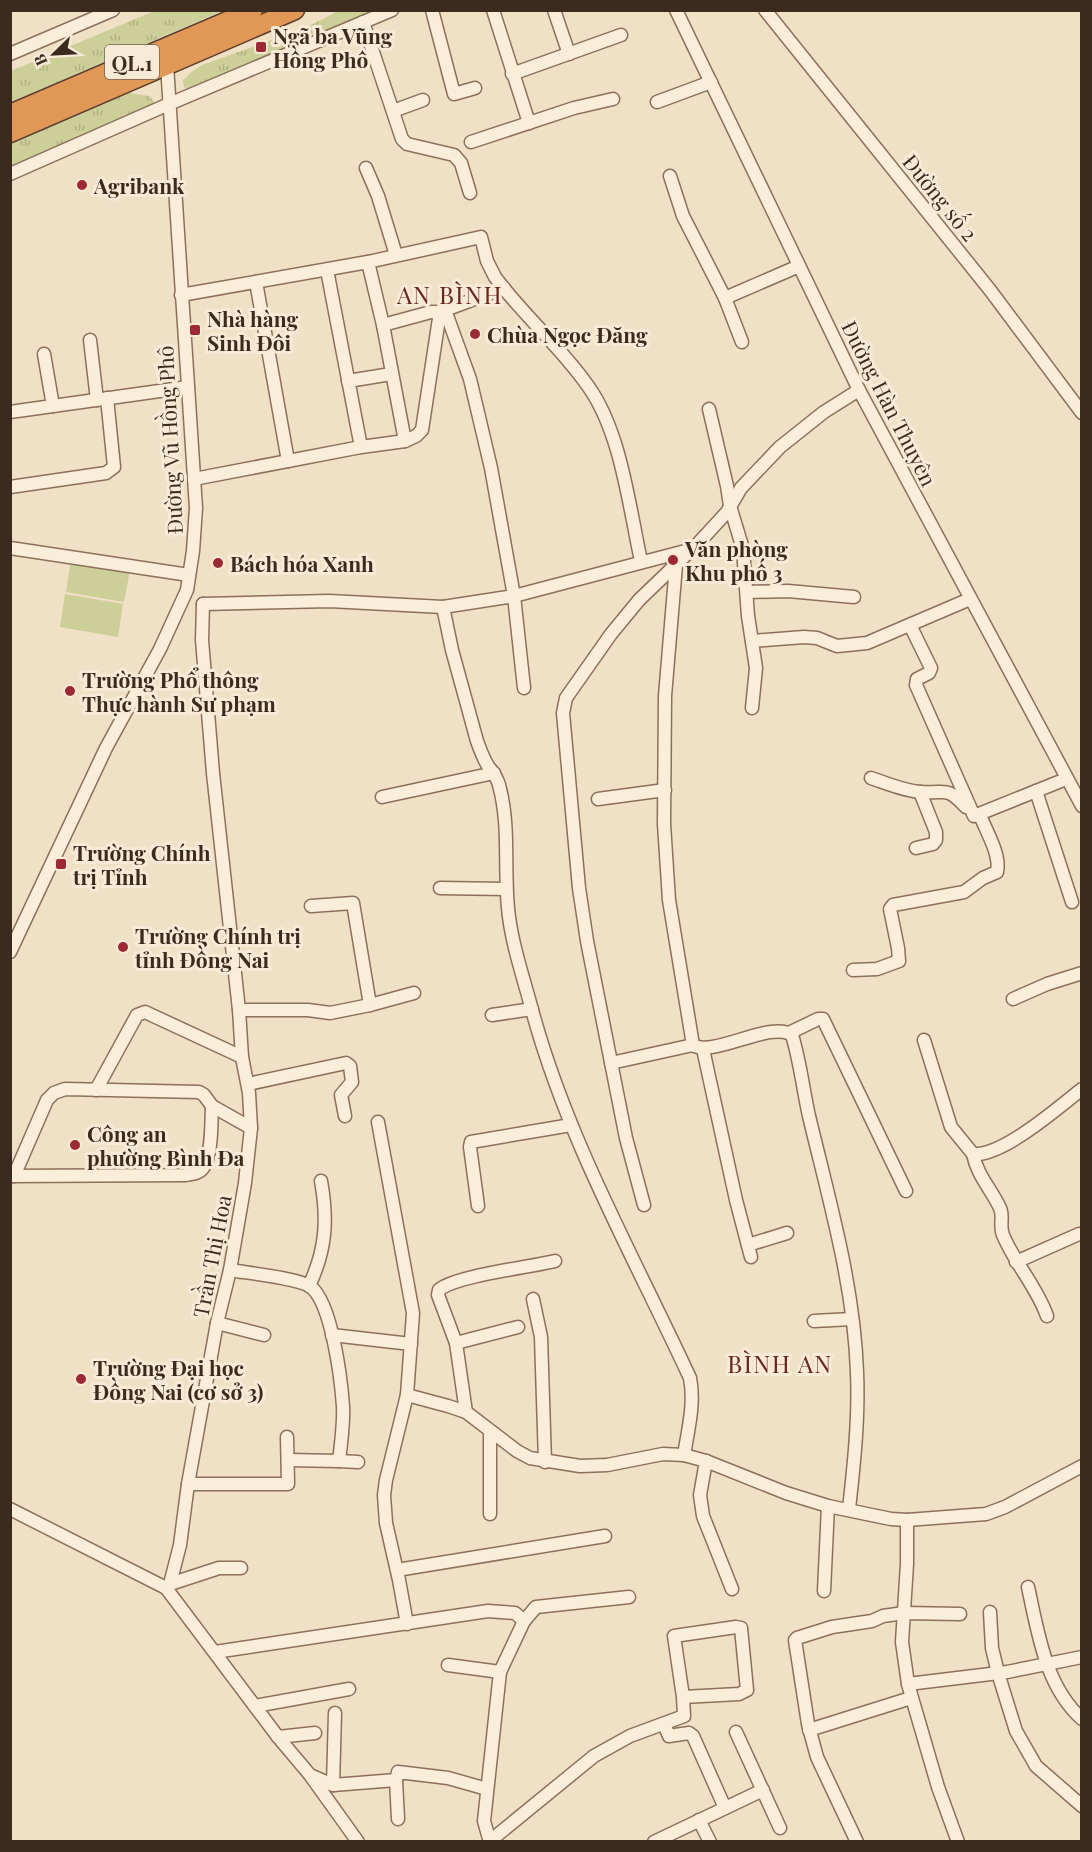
<svg xmlns="http://www.w3.org/2000/svg" width="1092" height="1852" viewBox="0 0 1092 1852" font-family="'Playfair Display',serif">
<defs>
<pattern id="grass-tufts" width="24" height="20" patternUnits="userSpaceOnUse" patternTransform="scale(1.5)"><rect width="24" height="20" fill="#cdcf99"/><path d="M3 7l-1-3M5 7V3M7 7l1-3M15 17l-1-3M17 17v-4M19 17l1-3" fill="none" stroke="#b1b283"/></pattern>
</defs>
<rect width="100%" height="100%" fill="#f0e0c6"/>
<g fill="url(#grass-tufts)">
<polygon points="154,11 222,11 11,102 11,71"/>
<path d="M 338,11 L 375,11 C 312,36 251,65 188,90 L 184,87 L 183,81 L 190,73 L 202,65 L 305,28 Z"/>
<polygon points="129,93 149,96 154,101 153,108 11,170 11,144"/>
</g>
<g fill="#cdcf99">
<polygon points="71,559 130,570 124,602 66,592"/>
<polygon points="65,594 123,604 118,637 60,627"/>
</g>
<g fill="none" stroke-linecap="round" stroke-linejoin="round">
<defs>
<g id="minor">
<polyline points="432,10 454,94 475,88"/>
<polyline points="493,10 529,123"/>
<polyline points="554,10 569,54"/>
<polyline points="676,10 859,390 1082,806"/>
<polyline points="765,10 990,290 1082,413"/>
<polyline points="363,22 402,139 407,144 454,155 461,163 470,193"/>
<polyline points="10,54 113,10"/>
<polyline points="512,74 621,35"/>
<polyline points="657,102 711,82"/>
<polyline points="393,111 423,100"/>
<polyline points="471,142 574,108 613,99"/>
<polyline points="366,168 378,196 396,255"/>
<polyline points="10,174 169,104 392,10"/>
<polyline points="670,176 683,216 725,298 799,266"/>
<polyline points="368,262 383,325 405,441"/>
<polyline points="327,270 361,447"/>
<polyline points="256,282 288,461"/>
<path d="M 181,295 L 368,262 L 481,237 L 487,261 L 495,277 C 523,315 561,347 588,386 C 621,432 629,506 641,561"/>
<polyline points="725,298 742,342"/>
<polyline points="445,310 470,379 491,468 514,596 524,688"/>
<polyline points="383,325 431,312 440,312"/>
<polyline points="90,340 97,400"/>
<polyline points="44,354 53,406"/>
<polyline points="348,381 391,374"/>
<polyline points="709,409 727,486 730,506 743,549 748,616 756,668 752,708"/>
<polyline points="10,412 188,387"/>
<polyline points="194,479 361,447 405,441 416,436 422,430 440,312 504,288"/>
<polyline points="10,487 106,473 114,467 107,398"/>
<polyline points="10,548 189,575"/>
<polyline points="676,565 665,696 664,824 669,900 693,1045"/>
<polyline points="748,592 788,591 854,597"/>
<polyline points="203,604 329,601 443,607 514,596 693,549 727,512 741,488 780,447 824,412 859,390"/>
<path d="M 443,607 L 452,650 L 477,741 C 480,749 483,758 488,766 C 493,772 497,777 499,785 C 510,824 504,868 508,908 C 511,942 523,976 532,1010 C 567,1139 634,1257 690,1378 C 695,1404 688,1430 684,1455"/>
<polyline points="910,625 931,668 929,673 917,679 916,685 974,816 1066,779"/>
<polyline points="752,641 804,637 817,638 837,646 867,643 970,599"/>
<path d="M 871,778 C 886,783 904,791 921,792 C 947,794 945,785 966,807"/>
<polyline points="1036,791 1072,902"/>
<polyline points="382,797 494,773"/>
<polyline points="598,799 665,790"/>
<polyline points="916,848 933,844 936,840 936,832 920,792"/>
<polyline points="440,888 506,889"/>
<polyline points="10,952 106,748 160,649 187,590 193,551 196,508 167,65"/>
<path d="M 853,970 L 877,969 L 899,961 L 898,948 L 890,909 L 893,905 L 964,892 L 983,878 L 997,872 C 1001,855 986,831 980,815"/>
<polyline points="1013,999 1047,984 1082,973"/>
<polyline points="370,1005 414,993"/>
<polyline points="239,1010 308,1010 330,1013 370,1005 353,903 311,906"/>
<polyline points="492,1015 532,1009"/>
<polyline points="789,1033 818,1019 823,1019 906,1191"/>
<path d="M 924,1040 L 951,1127 L 973,1154 C 1002,1157 1059,1107 1082,1089"/>
<polyline points="703,1049 736,1200 751,1257"/>
<path d="M 611,1063 L 693,1045 C 712,1058 771,1020 792,1035 C 800,1061 803,1089 809,1116 C 829,1200 854,1285 857,1372 C 859,1418 854,1464 849,1509"/>
<polyline points="248,1084 346,1063 350,1066 352,1082 341,1095 345,1116"/>
<polyline points="96,1090 137,1015 145,1012 242,1057"/>
<polyline points="378,1122 413,1313 407,1395 386,1480 384,1495 386,1523 399,1580 407,1624"/>
<path d="M 973,1154 C 977,1175 991,1189 1000,1208 C 1004,1217 999,1226 1003,1235 C 1015,1264 1037,1287 1047,1316"/>
<path d="M 10,1176 L 186,1175 C 191,1174 196,1174 200,1171 C 213,1161 211,1122 212,1106"/>
<polyline points="14,1176 47,1100 54,1093 65,1089 199,1092 204,1095 212,1106 251,1128"/>
<polyline points="644,1205 626,1138 587,941 579,888 563,713 566,698 611,634 639,600 692,549"/>
<polyline points="478,1206 470,1147 471,1142 571,1125"/>
<polyline points="748,1245 787,1233"/>
<polyline points="1016,1262 1079,1234"/>
<path d="M 230,1270 C 247,1273 299,1278 311,1287 C 332,1304 341,1379 343,1406 C 344,1424 341,1443 339,1461 L 358,1462"/>
<path d="M 309,1286 C 326,1250 328,1220 321,1181"/>
<polyline points="533,1299 541,1337 545,1462"/>
<polyline points="814,1321 852,1319"/>
<polyline points="217,1323 264,1335"/>
<polyline points="332,1335 411,1344"/>
<polyline points="456,1343 518,1327"/>
<polyline points="407,1395 448,1406 466,1412 517,1451 530,1458 580,1466 607,1465 663,1454 684,1455 706,1461 786,1493 828,1506 891,1519 907,1520 986,1514 1005,1507 1082,1466"/>
<path d="M 466,1412 L 456,1343 L 438,1295 L 439,1290 C 454,1276 531,1267 555,1261"/>
<polyline points="490,1431 490,1514"/>
<polyline points="288,1460 339,1461"/>
<polyline points="706,1461 700,1495 703,1516 732,1589"/>
<polyline points="188,1484 288,1484 287,1437"/>
<polyline points="10,1509 166,1588 278,1737 310,1775 358,1842"/>
<polyline points="907,1520 907,1564 902,1642 908,1684 938,1787 958,1842"/>
<polyline points="397,1570 605,1536"/>
<polyline points="170,1584 219,1568 241,1568"/>
<path d="M 1028,1587 C 1038,1632 1045,1686 1082,1719"/>
<polyline points="166,1588 170,1584 180,1545 188,1484 217,1323 230,1270 245,1183 251,1128 249,1093 242,1057 239,1010 213,773 202,640 203,604"/>
<polyline points="824,1591 828,1506"/>
<polyline points="990,1612 992,1648 998,1673 1016,1731 1036,1766 1082,1806"/>
<polyline points="215,1652 488,1611 515,1613 524,1621"/>
<polyline points="448,1665 500,1672"/>
<polyline points="908,1684 1007,1672 1082,1657"/>
<polyline points="255,1706 349,1689"/>
<polyline points="664,1724 669,1736 689,1733 693,1736 725,1808"/>
<polyline points="809,1730 911,1698"/>
<polyline points="736,1732 780,1828"/>
<polyline points="278,1737 315,1733"/>
<polyline points="312,1776 333,1785 396,1780 398,1772 448,1778 487,1789"/>
<polyline points="396,1780 398,1819"/>
<polyline points="333,1785 335,1713"/>
<polyline points="699,1820 710,1842"/>
<polyline points="490,1841 594,1756 630,1736 684,1716 683,1697 674,1636 736,1627 741,1628 747,1690 739,1694 683,1697"/>
<polyline points="490,1842 484,1821 500,1672 524,1621 536,1607 629,1597"/>
<polyline points="654,1842 763,1790"/>
<polyline points="857,1842 817,1757 808,1724 795,1640 797,1638 832,1627 872,1621 883,1616 904,1613 960,1614"/>
</g>
<g id="highway">
<polyline points="10,114 253,10"/>
<polyline points="10,133 295,10"/>
</g>
</defs>
<use href="#minor" stroke="#8c705b" stroke-width="15"/>
<use href="#highway" stroke="#5a3f2f" stroke-width="21"/>
<use href="#minor" stroke="#faedda" stroke-width="12"/>
<use href="#highway" stroke="#e19755" stroke-width="18"/>
</g>
<g fill="#9d2934" stroke="#f7ead6" stroke-width="2">
<rect x="255" y="41" width="12" height="12" rx="3"/>
<circle cx="82" cy="185" r="6"/>
<rect x="189" y="324" width="12" height="12" rx="3"/>
<circle cx="475" cy="334" r="6"/>
<circle cx="673" cy="560" r="6"/>
<circle cx="218" cy="563" r="6"/>
<circle cx="70" cy="691" r="6"/>
<rect x="55" y="858" width="12" height="12" rx="3"/>
<circle cx="123" cy="947" r="6"/>
<circle cx="75" cy="1145" r="6"/>
<circle cx="81" cy="1379" r="6"/>
</g>
<g text-anchor="middle" dominant-baseline="central" stroke-width="6" stroke-linejoin="round" paint-order="stroke">
<rect fill="#f7ead6" stroke="#746456" stroke-width="1.5" x="105" y="45" width="54" height="34" rx="4.5"/>
<g font-size="20" font-weight="bold" fill="#3c2a1f">
<text x="132" y="62">QL.1</text>
</g>
<g font-size="21" font-weight="bold" fill="#3c2a1f" stroke="#f7ead6" text-anchor="start">
<text x="273" y="35">Ngã ba Vũng<tspan x="273" dy="24">Hồng Phô</tspan></text>
<text x="94" y="185">Agribank</text>
<text x="207" y="318">Nhà hàng<tspan x="207" dy="24">Sinh Đôi</tspan></text>
<text x="487" y="334">Chùa Ngọc Đăng</text>
<text x="685" y="548">Văn phòng<tspan x="685" dy="24">Khu phố 3</tspan></text>
<text x="230" y="563">Bách hóa Xanh</text>
<text x="82" y="679">Trường Phổ thông<tspan x="82" dy="24">Thực hành Sư phạm</tspan></text>
<text x="73" y="852">Trường Chính<tspan x="73" dy="24">trị Tỉnh</tspan></text>
<text x="135" y="935">Trường Chính trị<tspan x="135" dy="24">tỉnh Đồng Nai</tspan></text>
<text x="87" y="1133">Công an<tspan x="87" dy="24">phường Bình Đa</tspan></text>
<text x="93" y="1367">Trường Đại học<tspan x="93" dy="24">Đồng Nai (cơ sở 3)</tspan></text>
</g>
<g font-size="21" fill="#3c2a1f" stroke="#f7ead6">
<text transform="translate(941 197) rotate(51)">Đường số 2</text>
<text transform="translate(890 403) rotate(63)">Đường Hàn Thuyên</text>
<text transform="translate(169 440) rotate(-93)">Đường Vũ Hồng Phô</text>
<text transform="translate(211 1256) rotate(-79)">Trần Thị Hoa</text>
</g>
<g font-size="24" letter-spacing="1.5" fill="#6a261d" stroke="#f7ead6">
<text x="450" y="294">AN BÌNH</text>
<text x="780" y="1363">BÌNH AN</text>
</g>
</g>
<rect width="1092" height="1852" fill="none" stroke="#3c2a1f" stroke-width="24"/>
<g transform="translate(54 54) rotate(246)" stroke="#f7ead6" stroke-width="4.5" paint-order="stroke">
<path d="M0-4.5L10 22L0 15L-10 22Z" fill="#3c2a1f"/>
<text y="-9" font-size="16" font-weight="bold" text-anchor="middle" fill="#3c2a1f">B</text>
</g>
</svg>
